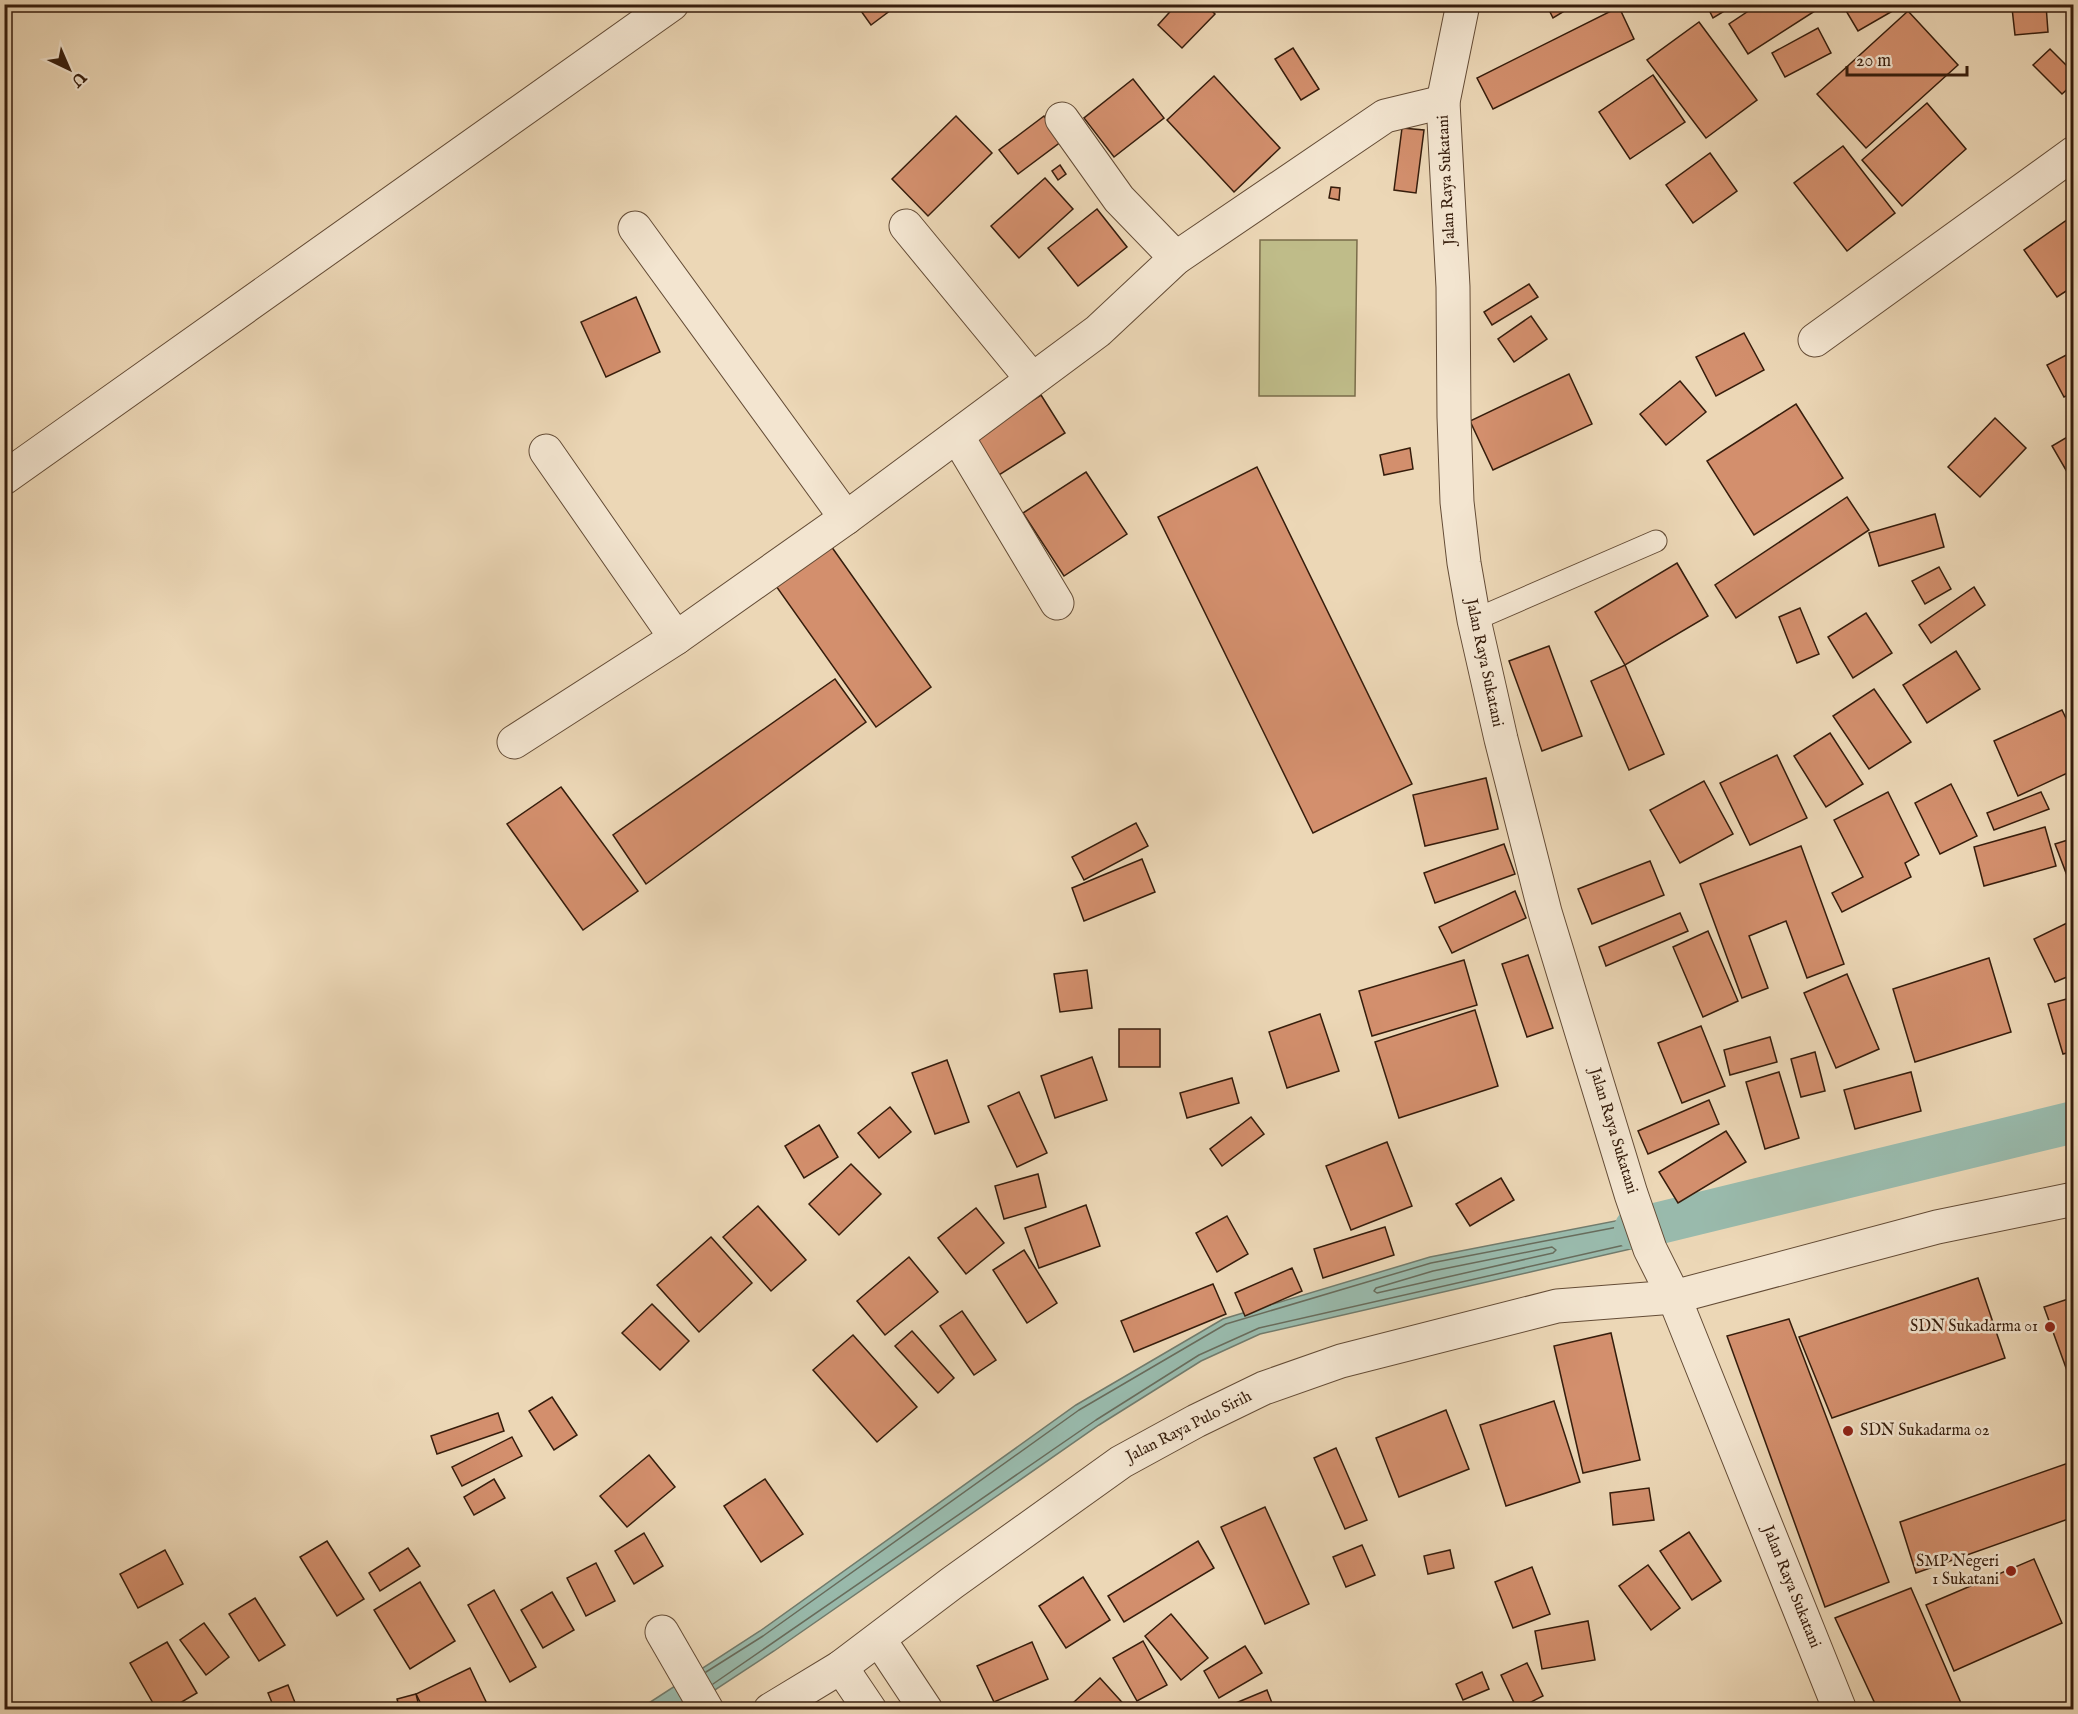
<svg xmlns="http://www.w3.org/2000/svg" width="2078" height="1714" viewBox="0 0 2078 1714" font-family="'IM FELL English',serif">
<rect width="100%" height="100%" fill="#ecd7b6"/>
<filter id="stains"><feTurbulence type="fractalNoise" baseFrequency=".00333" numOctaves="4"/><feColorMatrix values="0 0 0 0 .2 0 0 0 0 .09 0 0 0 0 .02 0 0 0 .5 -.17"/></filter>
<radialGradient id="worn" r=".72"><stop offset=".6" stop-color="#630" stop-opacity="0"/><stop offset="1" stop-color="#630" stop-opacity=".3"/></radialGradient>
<polygon fill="#bfbc89" stroke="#7a6c4a" stroke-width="1.5" points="1260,240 1357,240 1355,396 1259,396"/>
<polygon fill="#99baac" stroke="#717b6c" stroke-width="1.5" points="1687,1207 1696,1234 1260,1334 1201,1361 1099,1425 774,1651 686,1709 638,1710 760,1631 1076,1405 1223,1319 1430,1257"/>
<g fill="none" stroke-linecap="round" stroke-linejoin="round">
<g stroke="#686c5c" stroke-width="1.5">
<polyline points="1659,1219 1681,1215 1684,1217 1687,1230 1664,1235"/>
<polygon points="1552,1247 1556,1250 1553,1253 1377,1293 1374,1291 1376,1288 1433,1271"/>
<polyline points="706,1672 763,1636 1079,1410 1226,1324 1431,1263 1623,1226"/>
<polyline points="713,1684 1096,1420 1199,1355 1259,1328 1629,1244"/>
</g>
<polyline stroke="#99baac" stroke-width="42" points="1635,1229 2074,1122"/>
</g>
<g fill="#d38f6d" stroke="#361d0c" stroke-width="1.5">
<polygon points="856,4 899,4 871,25"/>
<polygon points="1177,4 1205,4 1215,14 1182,48 1158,25"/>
<polygon points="1546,4 1576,4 1553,18"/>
<polygon points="1706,4 1736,4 1713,18"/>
<polygon points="1759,4 1814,4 1818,9 1748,54 1729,24"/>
<polygon points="1842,4 1903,4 1903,5 1858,31"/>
<polygon points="2046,5 2048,32 2015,35 2012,8"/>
<polygon points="1619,7 1634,39 1493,109 1477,78"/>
<polygon points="1908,11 1958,65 1866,148 1817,94"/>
<polygon points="1699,22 1757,100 1706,138 1647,60"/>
<polygon points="1818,28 1831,53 1785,77 1772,53"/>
<polygon points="1293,48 1319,89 1301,100 1275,59"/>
<polygon points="2050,49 2074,73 2074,83 2062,94 2033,65"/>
<polygon points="1653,75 1685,122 1630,159 1599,112"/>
<polygon points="1214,76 1280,148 1234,192 1167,120"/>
<polygon points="1133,79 1164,118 1114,157 1084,118"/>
<polygon points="1927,103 1966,149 1902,206 1862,160"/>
<polygon points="956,116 992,153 928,216 892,179"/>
<polygon points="1044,116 1062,141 1018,174 999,150"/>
<polygon points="1402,128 1424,130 1416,193 1394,190"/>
<polygon points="1843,146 1895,213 1847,251 1794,183"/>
<polygon points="1710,153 1737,191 1693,223 1666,185"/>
<polygon points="1060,165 1066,174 1058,180 1052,171"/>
<polygon points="1045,178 1073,209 1019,258 991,226"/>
<polygon points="1331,187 1340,188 1339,200 1329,198"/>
<polygon points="1097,209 1127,247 1078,286 1048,248"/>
<polygon points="2074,215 2074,286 2057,297 2024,250"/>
<polygon points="1529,284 1538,297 1492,325 1484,312"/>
<polygon points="636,297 660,352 606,377 581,322"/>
<polygon points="1531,316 1547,339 1514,362 1498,339"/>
<polygon points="1744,333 1764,370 1716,396 1696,357"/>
<polygon points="2074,351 2074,392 2064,397 2047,365"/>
<polygon points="1569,374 1592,424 1493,470 1470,421"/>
<polygon points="1680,381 1706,412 1666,445 1640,414"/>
<polygon points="1041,395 1065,433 999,475 975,438"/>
<polygon points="1796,404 1843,478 1754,535 1707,461"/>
<polygon points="1995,418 2026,448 1980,497 1948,467"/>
<polygon points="2074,433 2074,484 2052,446"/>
<polygon points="1410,448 1413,469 1384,475 1380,455"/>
<polygon points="1257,467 1412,784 1313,833 1158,517"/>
<polygon points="1086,472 1127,534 1064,576 1023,513"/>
<polygon points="1847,497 1869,530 1736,618 1715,585"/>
<polygon points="1935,514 1944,547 1879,566 1869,533"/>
<polygon points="831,546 931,687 876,727 776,586"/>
<polygon points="1677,563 1708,616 1625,665 1595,612"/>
<polygon points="1939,567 1951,589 1925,604 1912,581"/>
<polygon points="1974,587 1985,605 1931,643 1919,625"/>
<polygon points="1800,608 1819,654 1797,663 1779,617"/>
<polygon points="1866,613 1892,653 1853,678 1828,637"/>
<polygon points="1549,646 1582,736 1542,751 1509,661"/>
<polygon points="1956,651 1980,689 1927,723 1903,685"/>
<polygon points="1625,665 1664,754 1629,770 1591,681"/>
<polygon points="835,679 866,722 646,884 613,835"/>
<polygon points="1874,689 1911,742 1869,769 1833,716"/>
<polygon points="2062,710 2074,735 2074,770 2018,796 1994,741"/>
<polygon points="1830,733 1863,784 1826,807 1794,756"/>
<polygon points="1777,755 1807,818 1750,845 1720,783"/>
<polygon points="1486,778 1498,829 1425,846 1413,795"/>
<polygon points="1704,781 1733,834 1680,863 1650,810"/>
<polygon points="1951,784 1977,836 1940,854 1915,803"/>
<polygon points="561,787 638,891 583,930 507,824"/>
<polygon points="1888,792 1919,855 1905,863 1911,877 1842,912 1832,893 1863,877 1834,820"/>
<polygon points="2041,792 2049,809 1994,830 1987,813"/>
<polygon points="1136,823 1148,846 1084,880 1072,857"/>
<polygon points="2045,827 2056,866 1984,886 1974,847"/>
<polygon points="2074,838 2074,885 2071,886 2055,844"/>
<polygon points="1504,844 1515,874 1435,903 1424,873"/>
<polygon points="1801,846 1844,964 1807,978 1786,921 1749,936 1768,988 1742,998 1700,884"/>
<polygon points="1142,859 1155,892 1084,921 1072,888"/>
<polygon points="1650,861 1664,895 1592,924 1578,889"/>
<polygon points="1515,891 1526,918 1452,953 1439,927"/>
<polygon points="1680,913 1688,931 1606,966 1599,947"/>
<polygon points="2067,923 2074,936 2074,974 2055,982 2034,939"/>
<polygon points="1708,931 1738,1001 1703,1017 1673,947"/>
<polygon points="1528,955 1553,1028 1527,1037 1502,964"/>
<polygon points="1989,958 2011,1032 1915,1062 1893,989"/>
<polygon points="1464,960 1477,1005 1372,1036 1359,991"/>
<polygon points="1087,970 1092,1008 1060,1012 1054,974"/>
<polygon points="1847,974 1879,1049 1836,1068 1804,993"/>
<polygon points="2074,997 2074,1051 2063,1054 2048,1004"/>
<polygon points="1475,1010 1498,1086 1399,1118 1375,1042"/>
<polygon points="1320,1014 1339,1071 1287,1088 1269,1032"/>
<polygon points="1701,1026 1725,1086 1682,1103 1658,1043"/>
<rect x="1119" y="1029" width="41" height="38"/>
<polygon points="1770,1037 1777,1062 1730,1075 1724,1050"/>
<polygon points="1815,1052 1825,1091 1801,1097 1791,1059"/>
<polygon points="1092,1057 1107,1100 1055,1118 1041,1076"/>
<polygon points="947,1060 969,1122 935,1134 912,1073"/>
<polygon points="1779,1072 1799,1138 1765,1149 1746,1082"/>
<polygon points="1911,1072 1921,1111 1855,1129 1844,1090"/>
<polygon points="1232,1078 1239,1103 1187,1118 1180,1093"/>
<polygon points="1019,1092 1047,1153 1017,1167 988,1106"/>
<polygon points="1709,1100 1719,1124 1648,1154 1638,1131"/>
<polygon points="890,1107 911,1132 879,1158 858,1133"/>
<polygon points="1251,1117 1264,1134 1222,1166 1210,1149"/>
<polygon points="819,1125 838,1157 804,1178 785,1146"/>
<polygon points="1726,1131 1746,1162 1678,1203 1659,1172"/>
<polygon points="1387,1142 1412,1206 1351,1230 1326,1166"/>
<polygon points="851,1164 881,1194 839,1235 809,1204"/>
<polygon points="1038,1174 1046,1207 1004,1219 995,1186"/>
<polygon points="1501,1178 1514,1200 1470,1226 1456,1204"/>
<polygon points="1086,1205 1100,1246 1039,1268 1025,1228"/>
<polygon points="758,1206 806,1260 771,1291 723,1237"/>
<polygon points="976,1208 1004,1243 966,1274 938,1238"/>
<polygon points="1227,1216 1248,1254 1217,1272 1196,1233"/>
<polygon points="1385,1227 1394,1255 1323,1278 1314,1249"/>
<polygon points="711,1237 752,1283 699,1332 657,1285"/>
<polygon points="1024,1250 1057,1303 1027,1323 993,1270"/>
<polygon points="909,1257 938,1292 885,1335 857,1301"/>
<polygon points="1292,1268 1302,1291 1245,1316 1235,1293"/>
<polygon points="1978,1278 2005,1358 1832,1418 1799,1337"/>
<polygon points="1213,1284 1226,1314 1134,1352 1121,1321"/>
<polygon points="2074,1297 2074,1390 2044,1307"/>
<polygon points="652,1304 689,1341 660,1370 622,1333"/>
<polygon points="962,1311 996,1360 974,1375 940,1326"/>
<polygon points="1789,1319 1889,1582 1825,1607 1727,1336"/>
<polygon points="912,1331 954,1378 938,1393 895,1346"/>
<polygon points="1611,1333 1640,1460 1583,1473 1554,1346"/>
<polygon points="853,1335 917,1407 877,1442 813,1370"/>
<polygon points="552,1397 577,1435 554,1450 529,1411"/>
<polygon points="1554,1401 1580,1482 1506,1506 1480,1425"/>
<polygon points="1446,1410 1469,1469 1399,1497 1376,1438"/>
<polygon points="498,1413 504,1431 437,1454 431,1436"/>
<polygon points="512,1437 522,1456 462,1486 452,1467"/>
<polygon points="1336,1448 1367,1520 1345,1529 1314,1458"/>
<polygon points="649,1455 675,1487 627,1527 600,1496"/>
<polygon points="2074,1461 2074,1517 1916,1573 1900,1522"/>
<polygon points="494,1479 505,1498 474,1515 464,1497"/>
<polygon points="765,1479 803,1534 761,1562 724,1506"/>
<polygon points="1649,1488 1654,1520 1613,1525 1610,1493"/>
<polygon points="1265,1507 1309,1604 1265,1624 1221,1527"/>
<polygon points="1689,1532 1721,1581 1692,1600 1660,1551"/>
<polygon points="644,1533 663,1566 634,1584 615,1551"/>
<polygon points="327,1541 364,1599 337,1616 300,1557"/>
<polygon points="1198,1541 1214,1568 1124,1622 1108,1596"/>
<polygon points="1362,1545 1375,1575 1346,1587 1333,1557"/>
<polygon points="408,1548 420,1566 380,1591 369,1573"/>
<polygon points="165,1550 183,1584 138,1608 120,1574"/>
<polygon points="1450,1550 1454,1568 1428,1574 1424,1556"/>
<polygon points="2034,1559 2062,1623 1954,1671 1926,1605"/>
<polygon points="596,1563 615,1601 586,1616 567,1578"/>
<polygon points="1648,1565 1680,1608 1651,1630 1619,1586"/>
<polygon points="1532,1567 1550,1614 1513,1628 1495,1582"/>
<polygon points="1083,1577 1110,1620 1066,1648 1039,1606"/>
<polygon points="420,1582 455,1641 410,1669 374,1610"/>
<polygon points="1911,1588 1964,1710 1878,1710 1835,1618"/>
<polygon points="494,1590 536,1667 510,1682 468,1605"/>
<polygon points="552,1592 574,1630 543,1648 521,1610"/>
<polygon points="255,1598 285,1645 259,1661 229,1614"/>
<polygon points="1171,1614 1208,1658 1181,1680 1145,1636"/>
<polygon points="1588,1621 1595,1660 1542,1669 1535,1631"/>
<polygon points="204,1623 229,1657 206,1675 180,1640"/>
<polygon points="1143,1641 1167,1685 1137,1701 1113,1658"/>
<polygon points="167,1642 197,1693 168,1710 157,1710 130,1663"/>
<polygon points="1032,1642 1048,1679 994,1702 977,1666"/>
<polygon points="1245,1646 1262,1673 1219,1698 1204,1671"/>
<polygon points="1527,1663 1543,1696 1517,1709 1501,1675"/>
<polygon points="470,1668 490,1710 424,1710 416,1694"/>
<polygon points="1482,1672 1489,1689 1463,1700 1456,1684"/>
<polygon points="1100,1678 1129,1710 1081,1710 1074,1702"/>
<polygon points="288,1685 298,1710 275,1710 268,1693"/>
<polygon points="1267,1690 1272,1703 1257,1710 1233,1710 1231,1705"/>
<polygon points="416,1694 420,1710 400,1710 397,1699"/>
</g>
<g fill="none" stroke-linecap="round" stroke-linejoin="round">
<defs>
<polyline id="service" points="1474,620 1656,541"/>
<g id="minor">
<polyline points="1062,119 1119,199 1176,258"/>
<polyline points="906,226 1032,379"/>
<polyline points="635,228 846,518"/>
<polyline points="1815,340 2074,153"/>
<polyline points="957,436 1057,603"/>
<polyline points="546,451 676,638"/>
<polyline points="4,478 672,4"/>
<polyline points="514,742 676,638 846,518 1098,331 1176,258 1385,116 1443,102"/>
<polyline points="662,1632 707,1710"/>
<polyline points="879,1639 926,1710"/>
<polyline points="841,1667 870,1710"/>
</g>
<g id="tertiary">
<polyline points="1463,4 1443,102 1453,287 1454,417 1457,502 1464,563 1474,620 1501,739 1545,912 1631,1194 1650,1249 1674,1297 1840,1710"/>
<polyline points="770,1710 841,1667 952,1583 1121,1462 1196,1421 1264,1388 1341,1361 1557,1306 1674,1297 1937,1227 2074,1199"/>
</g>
</defs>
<use href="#service" stroke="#644c36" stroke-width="23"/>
<use href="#minor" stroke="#644c36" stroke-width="35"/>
<use href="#tertiary" stroke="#644c36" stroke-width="35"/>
<use href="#service" stroke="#f3e5d0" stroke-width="21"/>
<use href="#minor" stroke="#f3e5d0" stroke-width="33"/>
<use href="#tertiary" stroke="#f3e5d0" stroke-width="33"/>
</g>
<g fill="#8f2418" stroke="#f3e5d0" stroke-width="2">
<circle cx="2050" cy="1327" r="6"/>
<circle cx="1848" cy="1431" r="6"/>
<circle cx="2011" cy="1571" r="6"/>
</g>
<g text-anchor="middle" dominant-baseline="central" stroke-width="5" stroke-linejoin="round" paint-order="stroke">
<g font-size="16" fill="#361d0c" stroke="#f3e5d0">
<text transform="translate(1447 180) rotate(-93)">Jalan Raya Sukatani</text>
<text transform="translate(1484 663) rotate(78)">Jalan Raya Sukatani</text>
<text transform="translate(1613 1131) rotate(73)">Jalan Raya Sukatani</text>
<text transform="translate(1189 1427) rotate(-27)">Jalan Raya Pulo Sirih</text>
<text transform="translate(1791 1587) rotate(68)">Jalan Raya Sukatani</text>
</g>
<g font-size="16" fill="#361d0c" stroke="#f3e5d0" text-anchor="end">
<text x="2038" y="1327">SDN Sukadarma 01</text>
<text x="1860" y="1431" text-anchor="start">SDN Sukadarma 02</text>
<text x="1999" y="1562">SMP Negeri<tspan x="1999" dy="18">1 Sukatani</tspan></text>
</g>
</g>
<rect width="2078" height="1714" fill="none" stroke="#ecd7b6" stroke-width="24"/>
<rect x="6" y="6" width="2066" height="1702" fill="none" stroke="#361d0c" stroke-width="3"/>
<rect x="12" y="12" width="2054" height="1690" fill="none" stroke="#361d0c" stroke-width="1.5"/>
<g transform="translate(69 69) rotate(136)" stroke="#f3e5d0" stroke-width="4.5" paint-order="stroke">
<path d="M0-4.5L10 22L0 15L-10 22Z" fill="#361d0c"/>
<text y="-9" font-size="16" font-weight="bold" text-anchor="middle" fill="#361d0c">U</text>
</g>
<path d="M1847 66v9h120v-9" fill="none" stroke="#361d0c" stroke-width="3"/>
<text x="1856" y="66" font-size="18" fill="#361d0c" stroke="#f3e5d0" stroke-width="4.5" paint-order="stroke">20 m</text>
<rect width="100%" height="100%" filter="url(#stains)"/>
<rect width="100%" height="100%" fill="url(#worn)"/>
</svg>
